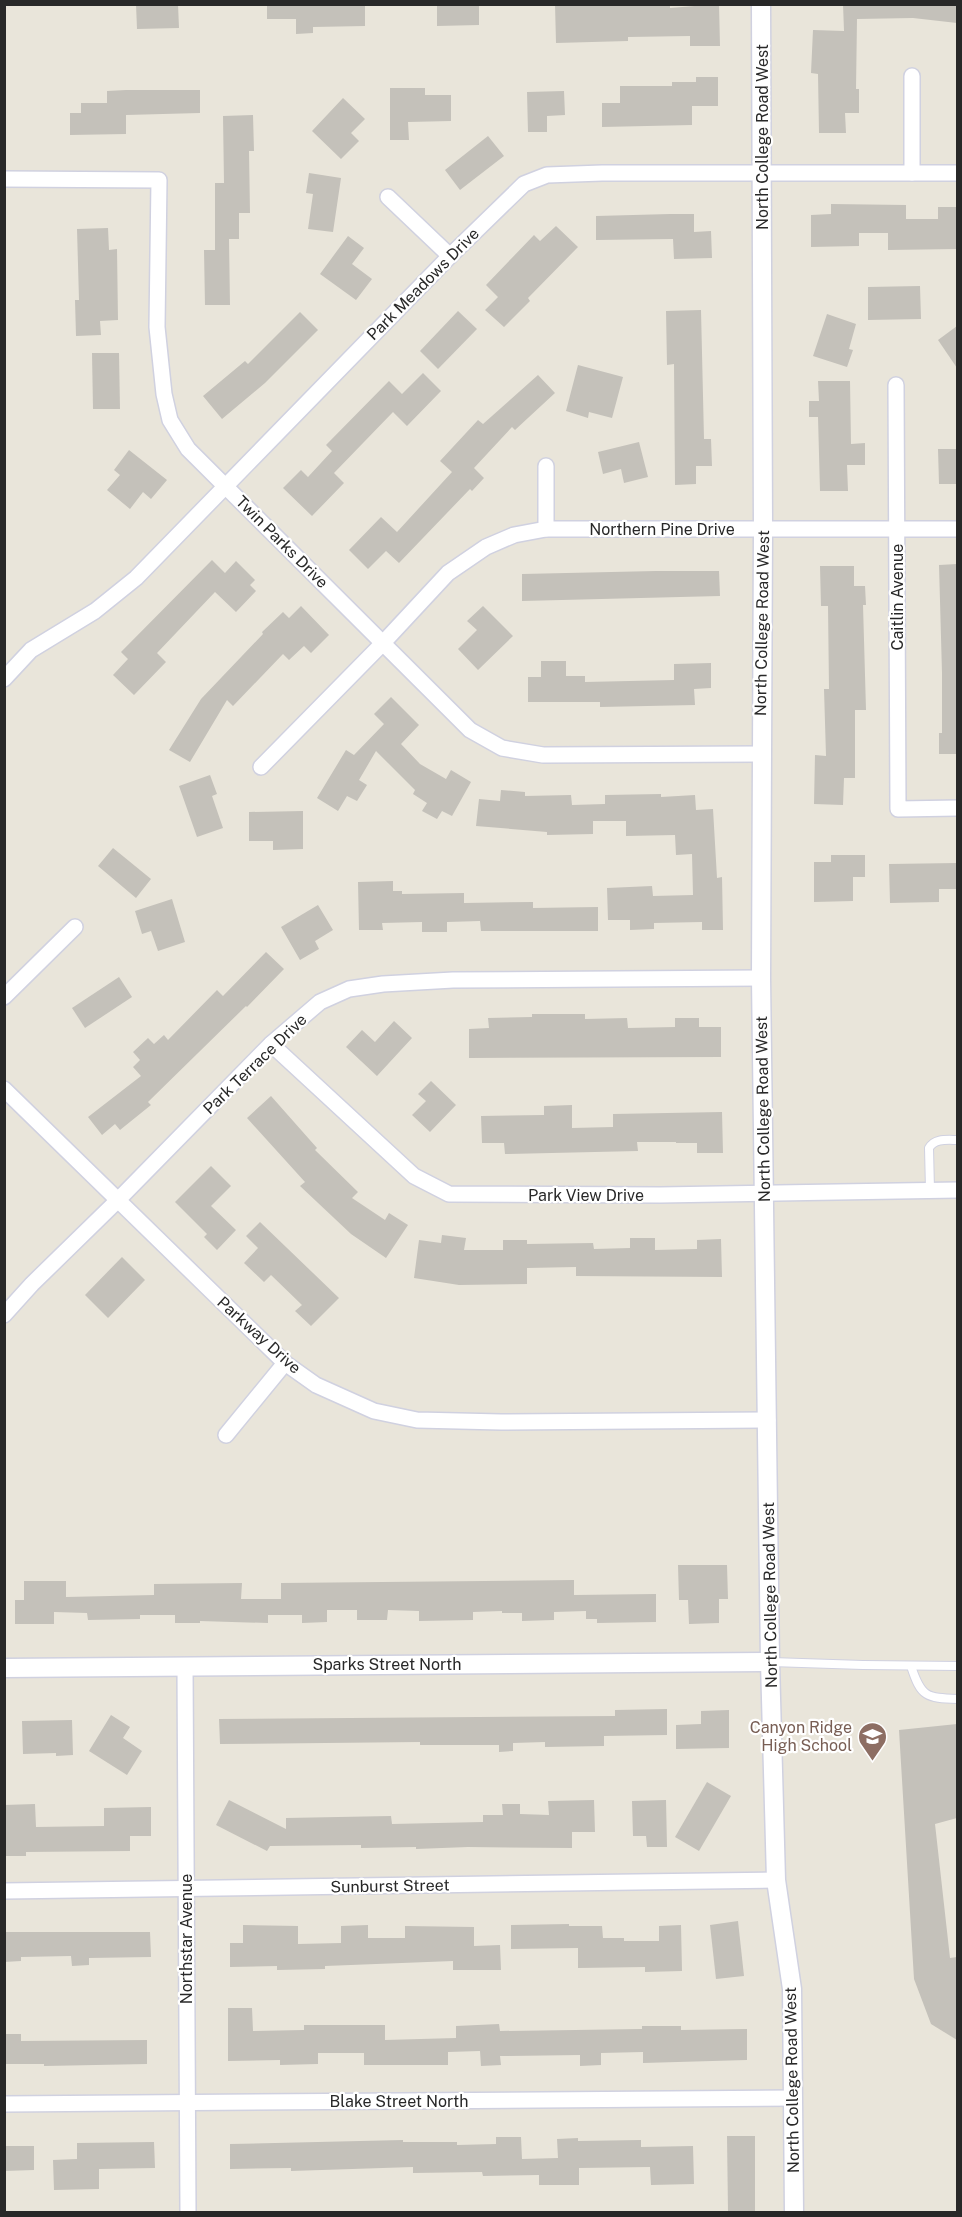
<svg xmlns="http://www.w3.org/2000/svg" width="962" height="2217" viewBox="0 0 962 2217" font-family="'Public Sans',sans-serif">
<rect width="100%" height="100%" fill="#e9e5da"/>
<g fill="#c4c1ba">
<polygon points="136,4 178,4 179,28 137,29"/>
<polygon points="267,4 365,4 365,26 313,27 313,33 296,34 296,19 267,19"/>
<polygon points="437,4 479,4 479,25 437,26"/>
<polygon points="555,4 670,4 670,8 719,4 720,46 690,46 690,36 628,37 628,41 556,43"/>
<polygon points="843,4 957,4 957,23 913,18 857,19 856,89 859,89 859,113 845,113 846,133 819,133 818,74 811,73 813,30 844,31"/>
<polygon points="696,77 718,77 718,106 692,106 692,125 602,127 602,103 620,103 620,86 672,86 672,82 696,82"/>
<polygon points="390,88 425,88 425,95 451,95 451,121 408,122 409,140 390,140"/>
<polygon points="126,90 200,90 200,113 126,115 126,134 70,135 70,113 81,113 81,103 107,103 107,91"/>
<polygon points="564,91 565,115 547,116 547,132 528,132 527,92"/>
<polygon points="343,98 365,119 351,133 359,141 341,159 312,131"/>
<polygon points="253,115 254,151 249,151 250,213 239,213 239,239 229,239 230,305 205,305 204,250 215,250 215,183 224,183 223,116"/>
<polygon points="488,136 504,156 460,190 445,170"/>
<polygon points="309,173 341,178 333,232 308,229 313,194 306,193"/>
<polygon points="831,204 906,205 906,219 938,219 938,207 957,207 957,249 888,250 888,233 859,233 859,246 811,247 811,215 831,214"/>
<polygon points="670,214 694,214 694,232 711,231 712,258 674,259 673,239 596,240 596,216"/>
<polygon points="556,226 578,247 528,298 530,301 504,327 485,310 498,297 486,285 534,235 540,241"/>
<polygon points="108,228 109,250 117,249 118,320 100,321 101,335 76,336 75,300 79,300 77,229"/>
<polygon points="348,236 364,248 352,264 372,279 356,300 320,274"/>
<polygon points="920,286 921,319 868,320 868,287"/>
<polygon points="701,310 704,439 711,439 712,466 696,466 696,484 675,485 674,364 667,365 666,311"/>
<polygon points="458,311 477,329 438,369 420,351"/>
<polygon points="300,312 318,330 265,383 222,419 203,396 245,361 248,364"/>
<polygon points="827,314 856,324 849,349 853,350 847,367 813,356"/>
<polygon points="957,326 957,368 938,340"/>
<polygon points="92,353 119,353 120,409 93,409"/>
<polygon points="578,365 623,377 612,418 589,412 588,418 566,411"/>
<polygon points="423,373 441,391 407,426 393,412 334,473 344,483 312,516 283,488 301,470 308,477 332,451 326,445 389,381 402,394"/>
<polygon points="538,375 555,393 515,430 512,427 474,468 484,478 472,491 470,489 399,563 386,551 368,569 349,550 381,517 397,532 452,472 440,461 478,420 483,424"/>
<polygon points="818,381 850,381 851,444 865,443 865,465 847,465 848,491 820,491 818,417 809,417 809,401 819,401"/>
<polygon points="639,442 648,477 624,483 621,469 603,474 598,452"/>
<polygon points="938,449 957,449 957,484 939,484"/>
<polygon points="129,450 167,480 151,499 143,492 130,509 107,490 120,475 114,470"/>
<polygon points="212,560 225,573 236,561 255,580 250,585 256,591 236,612 215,592 157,653 166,662 134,695 113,675 128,659 121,652"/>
<polygon points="957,564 957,754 939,754 939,733 942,733 942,673 939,565"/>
<polygon points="820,566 854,566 854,586 865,586 866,605 863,605 866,710 855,710 855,778 844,778 843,805 814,804 815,755 826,756 824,689 829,689 828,606 821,606"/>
<polygon points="656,571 719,571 720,596 522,601 522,574"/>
<polygon points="301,606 329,635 311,653 304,646 289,660 283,654 233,706 227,700 190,762 169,750 201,699 263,634 262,632 283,612 289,618"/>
<polygon points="483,606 513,636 478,670 458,649 477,630 467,621"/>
<polygon points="541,661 566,661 566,676 585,676 585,682 674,680 674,664 711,663 711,688 694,689 695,705 600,707 600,702 528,702 528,677 541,677"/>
<polygon points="391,697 419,725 401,744 420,764 446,779 451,770 471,782 452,816 442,811 437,819 422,811 427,803 413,794 415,790 376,751 359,780 367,785 357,801 347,796 338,811 317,798 346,750 354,755 384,724 374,714"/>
<polygon points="210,775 217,794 212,796 223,828 197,837 179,786"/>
<polygon points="501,790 525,792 525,796 571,795 572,805 605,804 605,795 661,794 661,797 695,795 696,810 713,809 717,878 722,877 723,930 702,930 702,922 654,923 654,929 630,930 630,920 608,920 607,888 652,886 653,896 693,895 692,854 676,855 675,835 626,836 626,821 593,821 593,834 547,835 547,832 476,826 479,799 500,801"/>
<polygon points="303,811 303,849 273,850 273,841 249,841 249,812"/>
<polygon points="113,848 151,879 136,898 98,866"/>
<polygon points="831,855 865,855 865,877 853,877 853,901 814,902 814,862 831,862"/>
<polygon points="957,863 957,889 939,889 939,902 890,903 889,864"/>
<polygon points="393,881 393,891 402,891 402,894 464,893 464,903 533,902 533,908 598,907 598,931 481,931 480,921 447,922 447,932 422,932 422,922 382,923 383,930 359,930 358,882"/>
<polygon points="172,899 185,942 158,951 151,931 142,934 135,911"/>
<polygon points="318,905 333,930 315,941 319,949 300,960 281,927"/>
<polygon points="266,952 284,969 247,1007 246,1006 148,1102 151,1105 120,1130 115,1124 102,1135 88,1117 141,1076 133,1067 140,1060 133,1052 148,1038 154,1044 164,1035 168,1040 217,990 223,996"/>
<polygon points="119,977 132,997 85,1028 72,1008"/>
<polygon points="532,1014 585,1014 585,1019 627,1018 628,1028 675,1027 675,1018 699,1018 699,1027 721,1027 721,1057 469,1058 469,1029 489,1028 488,1018 532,1017"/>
<polygon points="394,1021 412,1038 377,1076 346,1047 362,1030 375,1042"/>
<polygon points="431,1081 456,1105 430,1132 412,1115 426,1101 418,1094"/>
<polygon points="271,1096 317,1148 315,1150 358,1192 352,1198 385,1220 389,1213 408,1225 386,1258 351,1234 300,1186 305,1182 247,1118"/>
<polygon points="572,1105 572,1128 613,1127 613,1114 722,1112 723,1153 697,1153 697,1143 676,1143 676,1142 637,1142 638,1151 505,1154 504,1143 482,1143 481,1116 544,1115 544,1106"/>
<polygon points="211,1166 231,1186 211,1206 236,1230 217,1250 204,1237 207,1234 175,1202"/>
<polygon points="260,1222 339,1298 311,1326 295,1311 302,1305 271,1275 264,1282 244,1263 258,1248 246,1236"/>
<polygon points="442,1235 466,1238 464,1250 503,1250 503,1240 527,1240 527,1244 593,1243 594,1249 630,1248 630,1238 655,1238 655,1250 697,1249 697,1240 721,1239 722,1277 576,1276 576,1267 527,1268 527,1284 459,1285 414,1278 419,1240 441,1243"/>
<polygon points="122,1257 145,1280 108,1318 85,1295"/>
<polygon points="678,1565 727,1565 728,1599 719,1599 719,1623 689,1624 688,1600 679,1600"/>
<polygon points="574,1580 574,1595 656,1594 656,1622 597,1623 597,1619 586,1619 586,1611 554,1612 554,1620 522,1621 522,1613 502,1613 502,1611 473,1612 473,1620 419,1621 419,1611 388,1610 387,1620 357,1620 357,1610 327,1610 327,1622 302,1623 302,1615 268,1615 268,1623 200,1621 200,1623 175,1623 175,1615 140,1615 140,1619 88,1620 87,1613 54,1612 54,1624 15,1624 15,1600 24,1600 24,1581 66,1581 66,1597 154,1595 154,1584 242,1583 241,1599 281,1599 281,1583"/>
<polygon points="667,1709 667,1735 604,1736 604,1746 545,1747 545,1742 513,1743 513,1751 499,1752 499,1745 420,1745 420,1742 220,1744 219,1719 615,1716 615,1710"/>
<polygon points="729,1710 729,1748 676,1749 676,1725 701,1724 701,1711"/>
<polygon points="111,1715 130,1727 123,1738 142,1751 127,1775 89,1751"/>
<polygon points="72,1720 73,1755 56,1756 56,1753 23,1754 22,1721"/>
<polygon points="957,1724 957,1818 935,1824 950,1958 957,1957 957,2040 931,2024 914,1979 899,1730"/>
<polygon points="707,1782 731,1796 699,1851 675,1837"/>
<polygon points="229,1800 286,1829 286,1818 391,1816 392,1824 483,1822 483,1815 503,1815 502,1804 520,1804 520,1814 549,1815 548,1801 594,1800 595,1832 572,1832 572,1848 468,1847 416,1849 416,1847 361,1848 361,1845 270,1846 267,1851 216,1825"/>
<polygon points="666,1800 667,1847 647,1847 646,1836 633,1836 632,1801"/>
<polygon points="35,1804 36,1827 104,1826 104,1808 151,1807 151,1836 130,1836 130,1851 26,1852 26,1856 4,1856 4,1805"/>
<polygon points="738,1921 744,1976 716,1979 710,1925"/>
<polygon points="569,1924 569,1926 602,1926 603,1938 624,1938 624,1941 659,1941 659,1926 681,1925 682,1971 645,1972 645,1967 578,1968 578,1948 511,1949 511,1925"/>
<polygon points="243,1925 298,1926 298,1944 341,1943 341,1926 368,1925 368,1938 405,1938 405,1926 474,1927 474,1946 500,1945 501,1970 453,1970 453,1961 325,1966 325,1969 277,1970 277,1966 230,1967 230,1943 243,1943"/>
<polygon points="4,1932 150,1932 151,1957 89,1958 89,1965 72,1966 71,1956 21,1957 21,1961 4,1962"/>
<polygon points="228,2008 252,2008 253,2031 304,2030 304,2025 385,2025 385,2040 456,2038 456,2026 499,2024 500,2031 642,2029 642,2026 681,2026 681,2030 747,2029 747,2060 643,2063 643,2052 601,2053 601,2065 580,2066 580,2055 500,2056 501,2065 481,2066 480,2051 448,2052 448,2065 364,2065 364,2053 318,2053 318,2064 280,2065 280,2060 228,2061"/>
<polygon points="4,2034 21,2034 21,2041 147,2040 147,2064 44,2066 44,2064 4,2064"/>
<polygon points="727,2136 755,2136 755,2212 728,2212"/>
<polygon points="496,2137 521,2137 522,2159 558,2158 557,2139 578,2138 578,2141 641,2140 641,2147 693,2146 694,2184 651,2185 650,2167 579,2168 579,2185 539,2185 539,2175 483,2176 482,2172 413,2173 413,2167 291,2171 291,2168 230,2169 230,2144 403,2140 403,2142 457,2142 457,2145 496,2144"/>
<polygon points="154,2142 155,2168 99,2169 99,2189 54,2190 53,2160 77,2159 77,2143"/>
<polygon points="4,2146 34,2146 34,2170 4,2171"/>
</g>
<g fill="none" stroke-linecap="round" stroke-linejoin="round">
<defs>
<g id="service">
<path d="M 930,1190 L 929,1148 C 935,1138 947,1140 958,1140"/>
<polyline points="771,1662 863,1665 958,1666"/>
<path d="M 911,1666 C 921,1697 926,1698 958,1699"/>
</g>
<g id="minor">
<polyline points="912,173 912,76"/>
<polyline points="4,179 159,180 157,327 164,394 170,420 188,449 470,730 502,748 543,755 761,754"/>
<polyline points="388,197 450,256"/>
<polyline points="896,385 898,809 958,808"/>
<polyline points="546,466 546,529"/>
<polyline points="4,679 31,650 95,611 136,578 450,256 524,184 547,175 602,173 958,173"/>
<polyline points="261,767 382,644 448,573 486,547 514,535 546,529 958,529"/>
<polyline points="4,997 75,927"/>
<polyline points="271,1044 414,1176 449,1194 660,1195 958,1190"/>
<polyline points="4,1089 285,1363 316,1385 374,1411 417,1420 501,1422 768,1420"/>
<polyline points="4,1315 32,1284 117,1201 271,1044 320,1002 349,989 383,984 453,980 761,978"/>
<polyline points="226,1435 285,1363"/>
<polyline points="185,1666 188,2212"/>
<polyline points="4,1891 776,1880"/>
<polyline points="4,2104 794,2098"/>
</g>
<g id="tertiary">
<polyline points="761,4 763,529 761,978 770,1662 776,1880 792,1989 794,2212"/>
<polyline points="4,1668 770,1662"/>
</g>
</defs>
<use href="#service" stroke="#d0d1e0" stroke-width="10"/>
<use href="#minor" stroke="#d0d1e0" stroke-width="18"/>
<use href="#tertiary" stroke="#d0d1e0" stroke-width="21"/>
<use href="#service" stroke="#fff" stroke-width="8"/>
<use href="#minor" stroke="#fff" stroke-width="15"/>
<use href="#tertiary" stroke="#fff" stroke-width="18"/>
</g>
<defs>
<symbol id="school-pin" viewBox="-11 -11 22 30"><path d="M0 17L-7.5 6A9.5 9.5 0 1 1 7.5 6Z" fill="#8d6e63" stroke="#fff"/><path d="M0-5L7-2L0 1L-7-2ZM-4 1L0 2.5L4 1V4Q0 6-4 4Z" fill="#fff"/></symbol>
</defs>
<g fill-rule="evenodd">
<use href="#school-pin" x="856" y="1720" width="33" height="45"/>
</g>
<g text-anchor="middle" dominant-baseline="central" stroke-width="4.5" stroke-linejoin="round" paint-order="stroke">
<g font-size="16" fill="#282828" stroke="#fff">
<text transform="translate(762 137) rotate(-90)">North College Road West</text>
<text transform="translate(423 284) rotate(-45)">Park Meadows Drive</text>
<text x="662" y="529">Northern Pine Drive</text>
<text transform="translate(282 542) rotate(45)">Twin Parks Drive</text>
<text transform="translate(897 597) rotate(-90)">Caitlin Avenue</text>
<text transform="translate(762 623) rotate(-89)">North College Road West</text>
<text transform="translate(255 1064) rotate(-44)">Park Terrace Drive</text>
<text transform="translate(763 1109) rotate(-91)">North College Road West</text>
<text x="586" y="1195">Park View Drive</text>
<text transform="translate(259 1335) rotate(42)">Parkway Drive</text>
<text transform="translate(770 1595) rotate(-91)">North College Road West</text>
<text x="387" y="1664">Sparks Street North</text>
<text transform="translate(390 1886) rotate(-1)">Sunburst Street</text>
<text transform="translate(186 1939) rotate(-90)">Northstar Avenue</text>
<text transform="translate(792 2080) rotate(-91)">North College Road West</text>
<text x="399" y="2101">Blake Street North</text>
</g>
<g font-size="16" fill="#785e54" stroke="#fff" text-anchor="end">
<text x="852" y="1727">Canyon Ridge<tspan x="852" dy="18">High School</tspan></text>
</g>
</g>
<rect width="962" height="2217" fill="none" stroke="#282828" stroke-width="12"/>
</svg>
